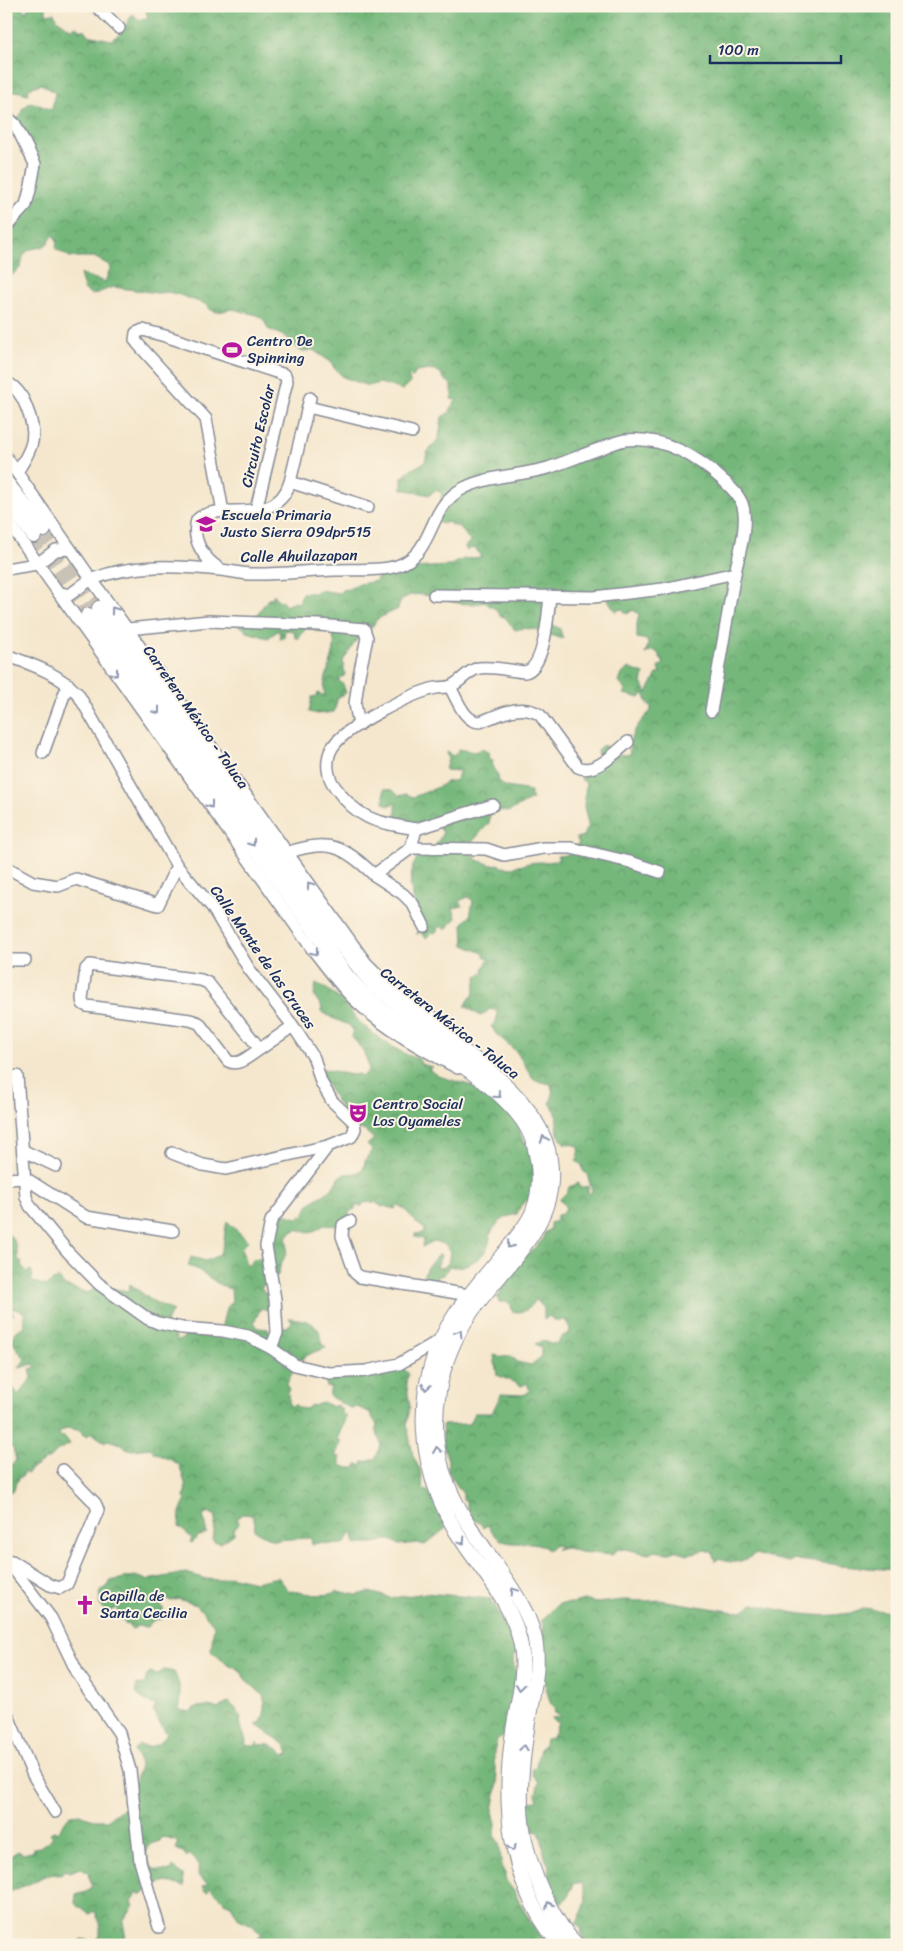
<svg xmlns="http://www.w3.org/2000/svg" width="903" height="1951" viewBox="0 0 903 1951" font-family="Sriracha,sans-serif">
<defs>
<pattern id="forest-crowns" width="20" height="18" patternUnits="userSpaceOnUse" patternTransform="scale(1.25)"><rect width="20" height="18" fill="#74b77a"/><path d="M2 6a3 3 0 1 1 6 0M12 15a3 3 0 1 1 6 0" fill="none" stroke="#5e9567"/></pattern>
</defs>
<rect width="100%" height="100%" fill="#fcf5e5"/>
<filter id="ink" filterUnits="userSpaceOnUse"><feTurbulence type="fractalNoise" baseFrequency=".02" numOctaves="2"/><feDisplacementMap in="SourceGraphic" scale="10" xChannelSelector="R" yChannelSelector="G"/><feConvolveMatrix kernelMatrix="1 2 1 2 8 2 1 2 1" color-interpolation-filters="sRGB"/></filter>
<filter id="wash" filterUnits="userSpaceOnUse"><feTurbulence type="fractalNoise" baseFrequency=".0096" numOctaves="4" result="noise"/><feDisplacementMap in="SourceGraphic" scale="20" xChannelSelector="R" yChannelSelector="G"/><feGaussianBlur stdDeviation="1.12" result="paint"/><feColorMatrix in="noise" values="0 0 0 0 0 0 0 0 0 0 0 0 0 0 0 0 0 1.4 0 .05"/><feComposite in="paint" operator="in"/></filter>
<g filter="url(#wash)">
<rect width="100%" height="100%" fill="#f5e7cd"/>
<g fill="url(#forest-crowns)" stroke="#48736c">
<path d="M 6,6 L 24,8 L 26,13 L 29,6 L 46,6 L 46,14 L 54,13 L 57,19 L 72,30 L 75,26 L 81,31 L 84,29 L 88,35 L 111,40 L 120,34 L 133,14 L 139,20 L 148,19 L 145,6 L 897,6 L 897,1570 L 840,1566 L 833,1564 L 796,1560 L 788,1562 L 755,1554 C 744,1561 731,1566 720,1558 L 715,1561 L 712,1552 L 705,1550 L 688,1554 L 675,1550 L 668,1553 L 654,1551 L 649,1554 L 625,1549 L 616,1550 L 612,1555 L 580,1552 L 567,1548 L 556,1549 L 561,1547 L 555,1545 L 548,1550 C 529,1532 505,1558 488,1525 L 483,1528 L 481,1524 L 469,1516 L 466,1501 L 463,1500 L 463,1494 L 448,1472 L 448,1460 L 443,1444 L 442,1425 L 469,1424 L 474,1413 L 492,1413 L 501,1394 L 523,1395 L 530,1391 L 527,1383 L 522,1386 L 497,1375 L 494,1355 L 501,1357 L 512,1356 L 517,1362 L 531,1365 L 541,1357 L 541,1347 L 535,1344 L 544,1340 L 550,1344 L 559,1343 L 559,1340 L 564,1335 L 569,1334 L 570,1328 L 565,1320 L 554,1320 L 549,1316 L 544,1320 L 544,1308 L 535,1299 C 532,1309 522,1314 512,1311 L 511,1305 L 508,1302 L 499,1302 L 497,1296 L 500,1295 L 501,1286 L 521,1256 L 529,1253 L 543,1239 L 544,1233 L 550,1229 L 550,1223 L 556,1221 L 557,1215 L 562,1214 L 566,1208 L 560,1199 L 568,1191 L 569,1187 L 579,1183 L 579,1188 L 588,1186 L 588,1192 L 590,1194 L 592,1191 L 587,1174 L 583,1171 L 582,1165 L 576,1161 L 579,1157 L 577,1155 L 579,1152 L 579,1146 L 564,1143 L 558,1134 L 556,1112 L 550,1103 L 553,1094 L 551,1084 L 534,1080 L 516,1051 L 496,1034 L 491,1026 L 496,1023 L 497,1011 L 490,1009 L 481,1016 L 465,1006 L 470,998 L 473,996 L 477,977 L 484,972 L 483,970 L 489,958 L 485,957 L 483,953 L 464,945 L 463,923 L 470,916 L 473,901 L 468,897 L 459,901 L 463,906 L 453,908 L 456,918 L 445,930 L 441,926 L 435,933 L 432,932 L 426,938 L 420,931 L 417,935 L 419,922 L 410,885 L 413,866 L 419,854 L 434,849 L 443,832 L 433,822 L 407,826 L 396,815 L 396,807 L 394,803 L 389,806 L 384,803 L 384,789 L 393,790 L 399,796 L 406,794 L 413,797 C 421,794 428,791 436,788 C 445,784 443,781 455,781 L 460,771 L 445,770 L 448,759 L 446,752 L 453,756 L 458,752 L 458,749 L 474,752 L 482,749 L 489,753 L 488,758 L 493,760 L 492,766 L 498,776 L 499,782 L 506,787 L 531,791 L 530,795 L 532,799 L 508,812 L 500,810 L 490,814 L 489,823 L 473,841 L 471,848 L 472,853 L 477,860 L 492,865 L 499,864 L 501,867 L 513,868 L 518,865 L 521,866 C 533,859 547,865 559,859 L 557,856 L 567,855 L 579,843 L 576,838 L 583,836 L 588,824 L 584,806 L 586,783 L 581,779 C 593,771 601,766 597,750 L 603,745 L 610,749 L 609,751 L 624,755 L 630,754 C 626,738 640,721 651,711 L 651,706 L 648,704 L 644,693 L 640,698 L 624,694 L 625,690 L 619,682 L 622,674 L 628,668 L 644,674 L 642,683 L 647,693 L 657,674 L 661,673 L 658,667 L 664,664 L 658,653 L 653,650 L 645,654 L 648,645 L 647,640 L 637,638 L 637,624 L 639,614 L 633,610 L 627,614 L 622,609 L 615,611 L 606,596 L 557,592 L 550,623 L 560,629 L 563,639 L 546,634 L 545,632 C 536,629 524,627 515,630 L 505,617 L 500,616 L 497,610 L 484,602 C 474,605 463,604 453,602 C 437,598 403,584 398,609 L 377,619 L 372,627 L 357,639 L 343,661 L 345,675 L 338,680 L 343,684 L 346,693 L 338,697 L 334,712 L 318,714 L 309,712 L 312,697 L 317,696 L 318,693 L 325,696 C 319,676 346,646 328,629 L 316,632 L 314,629 L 306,628 L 299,638 L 295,638 L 294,631 L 285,630 L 284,638 L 280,639 L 279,630 L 268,638 L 247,632 L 245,629 L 238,625 L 256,616 L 268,599 L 272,598 L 274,594 L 276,599 L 282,601 L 285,606 L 295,602 L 299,603 L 302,593 L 314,593 L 318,590 L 339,593 L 342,590 L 349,589 L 355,585 L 376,581 L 378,575 L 386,575 L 388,570 L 403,565 L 411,568 L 449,566 L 464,559 L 481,557 L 477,550 L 471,548 L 467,551 L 465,547 L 470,541 L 460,527 L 451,525 L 449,522 L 441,524 L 433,516 L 440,504 L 442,493 L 435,490 L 430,495 L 402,489 L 402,478 L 409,471 L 425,462 L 427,453 L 439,438 L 442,417 L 450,412 L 451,407 L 457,400 L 451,399 L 453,393 L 451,391 L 451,384 L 444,379 L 440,372 L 429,370 L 416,372 L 412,378 L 408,374 L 410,383 L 403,390 L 380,383 L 368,386 L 343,377 L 334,368 L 331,362 L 313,350 L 304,351 L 299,350 L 286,337 L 268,329 L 264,320 L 257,315 L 233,309 L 217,312 L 211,310 L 205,304 L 177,294 L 168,292 L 157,293 L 113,287 L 92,295 L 84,289 L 80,274 L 105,282 L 111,266 L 94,257 L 70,257 L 56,249 L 57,240 L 52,235 C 46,255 32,242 24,255 C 22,258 22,264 21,267 L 9,278 L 6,278 L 6,229 L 20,203 L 25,197 L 36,156 L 26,134 L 16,134 L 6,140 L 6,120 L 13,122 L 21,115 L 22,109 L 31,102 L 52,110 L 55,92 L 41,84 L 29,88 L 28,94 L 16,91 L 6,96 Z"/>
<path d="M 316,983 C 335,992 344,1003 357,1019 C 367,1031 403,1056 419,1059 L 421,1064 L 432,1067 L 428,1069 L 438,1076 L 476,1087 L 483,1095 L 495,1098 L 497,1103 L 504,1107 L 518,1124 L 521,1136 L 533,1153 L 535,1183 L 529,1199 L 521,1205 L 517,1214 C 506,1216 497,1222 492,1231 C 489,1237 490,1245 486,1250 C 479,1261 461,1270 449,1266 L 444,1275 L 439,1276 L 433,1281 L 430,1277 L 422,1279 L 427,1267 L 438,1255 L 441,1255 L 437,1267 L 441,1268 L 448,1264 L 450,1252 L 446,1245 L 434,1241 L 422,1247 L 424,1239 L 415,1237 L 415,1234 L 424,1233 L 425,1229 L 415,1222 L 405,1209 L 397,1205 L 395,1209 L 384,1206 L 382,1207 L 375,1202 L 363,1203 L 362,1206 L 355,1206 L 355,1209 L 350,1211 L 347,1220 L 340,1226 L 324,1225 C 314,1232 309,1234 297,1229 L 286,1236 C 291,1256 280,1259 278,1275 L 273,1278 L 275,1285 L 265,1284 L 261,1287 L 271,1302 L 268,1304 L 267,1310 L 261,1308 L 254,1322 L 258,1328 L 268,1329 L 270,1333 L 274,1329 L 287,1327 L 292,1322 L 289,1318 C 300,1319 316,1320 320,1334 C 322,1340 321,1342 326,1348 C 321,1350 315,1351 310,1354 C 304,1357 302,1360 295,1361 L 296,1366 L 286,1385 L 289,1389 L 287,1393 L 289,1395 L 289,1406 L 296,1405 L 298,1408 L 306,1409 L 311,1405 L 314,1406 L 323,1402 L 332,1407 L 338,1405 L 339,1409 L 342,1409 L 343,1415 L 346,1416 L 337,1440 L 342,1441 L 335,1456 L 340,1457 L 340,1465 L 348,1468 L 355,1468 L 358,1464 L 362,1466 L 363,1462 L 369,1461 L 376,1458 L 381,1445 L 380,1438 L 378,1437 L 377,1431 L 375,1430 L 377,1425 L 369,1412 L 357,1407 L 350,1408 L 329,1396 L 331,1387 L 327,1387 L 326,1382 C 333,1381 338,1378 345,1377 C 360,1374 374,1375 388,1374 L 392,1369 L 404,1369 L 409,1374 L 406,1381 L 410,1407 L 407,1425 L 413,1456 L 420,1470 L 423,1488 L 435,1497 L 447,1527 L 425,1545 L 417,1543 L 398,1545 C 389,1535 383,1543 372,1543 C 366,1543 362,1543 356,1545 L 353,1538 L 354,1533 L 350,1535 L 345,1543 C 334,1547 323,1541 312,1544 L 311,1538 L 273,1540 L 254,1530 L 255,1523 L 253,1515 L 242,1514 L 236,1519 L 239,1524 L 234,1530 L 234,1534 L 221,1543 L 213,1541 L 216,1516 L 208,1512 L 203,1517 L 206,1524 L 206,1534 L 199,1536 L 192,1543 L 190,1542 L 192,1538 L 179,1527 L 180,1512 L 186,1500 L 184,1498 L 186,1486 L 179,1464 L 154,1452 L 150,1448 L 132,1450 L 126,1448 L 122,1444 L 107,1440 L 105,1442 L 91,1433 L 87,1437 L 82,1434 L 82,1431 L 67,1428 L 59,1433 L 59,1436 L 65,1437 L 70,1444 L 58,1450 L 51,1458 C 43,1459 39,1466 30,1469 L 29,1473 L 26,1474 L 24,1470 L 22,1477 L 18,1478 L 19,1480 L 16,1482 L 14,1491 L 7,1492 L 6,1462 L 9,1460 L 11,1466 L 16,1460 L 13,1448 L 9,1446 L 6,1440 L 6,1390 L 10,1394 L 13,1387 L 18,1395 L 32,1378 L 30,1369 L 36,1367 L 34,1364 L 19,1368 L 25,1359 L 13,1343 L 14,1333 L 24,1326 L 24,1312 L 12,1308 L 11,1311 L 14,1315 L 6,1313 L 6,1232 C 16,1240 17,1248 18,1259 L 22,1262 L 21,1265 L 27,1272 L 31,1270 L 33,1276 L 31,1281 L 46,1286 L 58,1278 L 65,1286 L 88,1293 L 97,1287 L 129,1291 L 130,1284 L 151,1300 L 173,1311 L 166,1321 L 173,1335 L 176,1337 L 177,1342 L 193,1332 L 195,1335 L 217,1331 L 222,1325 L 226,1309 L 232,1302 L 231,1289 C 215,1286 205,1270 188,1266 L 191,1257 L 206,1261 L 219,1255 C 225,1244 224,1233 227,1221 L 248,1241 L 241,1248 L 247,1266 L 254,1259 L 262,1257 L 281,1213 L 297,1218 L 304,1215 L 309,1204 L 331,1190 L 340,1177 L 345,1174 L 357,1173 L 364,1168 L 365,1161 L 372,1150 L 367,1145 L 374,1139 L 365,1131 L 352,1126 L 319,1073 L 323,1069 L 352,1075 L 359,1074 L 362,1077 L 369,1070 C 368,1057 360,1046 351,1036 L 353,1030 L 349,1025 L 332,1018 L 321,1011 L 322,1007 L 314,996 Z"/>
<path d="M 186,1573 L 206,1579 L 219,1580 L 230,1576 L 255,1582 L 278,1577 L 289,1591 C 304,1592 324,1599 337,1591 L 357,1595 L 369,1592 L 392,1598 L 426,1593 L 492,1599 L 491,1604 L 495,1605 C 502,1622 512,1635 520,1652 L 514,1655 C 511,1664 517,1673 521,1681 L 505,1736 L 497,1740 L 494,1752 L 494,1762 L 498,1782 L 493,1811 L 496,1824 L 495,1836 L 499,1843 L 502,1868 L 505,1873 L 505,1879 L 513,1890 L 535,1930 L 551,1945 L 262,1945 L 258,1938 L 262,1933 L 252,1925 L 239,1919 L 231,1905 L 224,1902 L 209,1887 L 208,1892 L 205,1891 L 203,1886 L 208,1884 L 198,1876 C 199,1865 199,1860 189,1854 L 187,1857 L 183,1852 L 176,1849 L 178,1844 L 176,1841 L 161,1837 L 160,1841 L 150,1844 L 146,1853 L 150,1866 L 156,1870 L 172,1871 L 173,1867 L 183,1875 L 184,1887 L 173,1883 L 162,1882 L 140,1895 L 138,1891 L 131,1904 L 134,1905 L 123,1921 L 126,1940 L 124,1945 L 77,1945 L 78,1942 L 82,1939 L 94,1942 L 100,1936 L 100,1926 L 95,1911 L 90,1914 L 81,1907 L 78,1907 L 75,1903 L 76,1895 L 86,1892 L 93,1886 L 89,1877 L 90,1874 L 80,1868 L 70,1872 L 64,1870 L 62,1874 C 45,1873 44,1877 31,1883 C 20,1889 16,1886 6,1896 L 6,1859 L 18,1851 L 23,1854 L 32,1852 L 33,1848 L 40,1847 L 53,1837 L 50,1833 L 54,1831 L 57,1832 L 70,1815 L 80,1814 L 96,1820 L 107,1820 L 126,1806 L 140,1766 L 138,1757 L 134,1751 L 139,1745 C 151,1749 161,1745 167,1734 L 153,1712 L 156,1705 L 146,1702 L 136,1693 L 137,1690 L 136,1685 L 145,1684 L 146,1678 L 150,1672 L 157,1675 L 164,1670 L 174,1672 C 180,1683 182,1697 179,1710 L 190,1712 L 194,1708 C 202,1706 210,1705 218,1709 L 229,1702 L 236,1709 L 241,1718 L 240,1723 L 246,1741 L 245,1744 L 249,1746 L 255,1746 L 258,1742 L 259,1745 C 271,1743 277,1747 284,1755 L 289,1754 L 286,1745 L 256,1725 L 262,1721 L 265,1710 L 265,1703 L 263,1695 L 245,1679 L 240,1670 L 223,1661 L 211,1651 L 214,1625 L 197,1605 L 178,1599 L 171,1601 L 167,1599 L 160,1604 L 163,1608 L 163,1615 L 159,1616 L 162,1619 L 154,1620 L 147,1627 L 136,1626 L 135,1628 L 132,1629 L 127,1623 L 126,1625 L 123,1620 L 118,1617 L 117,1607 L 108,1613 L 100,1606 C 99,1595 99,1590 110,1584 L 110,1581 L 135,1576 L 147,1580 Z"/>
<path d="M 584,1600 L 596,1603 L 624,1600 L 647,1601 L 660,1600 L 735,1612 L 744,1610 L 753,1604 C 783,1610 811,1619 842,1614 C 850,1613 857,1613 864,1608 L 897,1613 L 897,1945 L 588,1945 L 581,1933 L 582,1928 L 575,1923 L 578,1921 C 585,1904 589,1903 582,1883 L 574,1883 L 572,1889 L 570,1889 L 569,1896 L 561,1903 L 553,1895 L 555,1892 L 551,1889 L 553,1884 L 548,1873 L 549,1865 C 541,1855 545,1839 537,1830 L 531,1833 L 533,1826 L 528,1818 L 526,1802 L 538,1801 L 536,1794 L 539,1782 L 533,1775 L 532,1770 L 536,1766 L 540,1748 L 545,1745 L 546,1739 L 552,1738 L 558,1722 L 552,1720 L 552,1718 L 560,1717 L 554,1712 L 555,1709 L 551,1705 L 542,1674 L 543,1624 L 541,1621 L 558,1604 L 573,1603 Z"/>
</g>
</g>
<g filter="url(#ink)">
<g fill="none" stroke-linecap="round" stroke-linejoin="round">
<g stroke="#c9c2b7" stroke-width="14" stroke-dasharray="14 7" stroke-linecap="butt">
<polyline points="44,530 99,608"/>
<polyline points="34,536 88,615"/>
</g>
<defs>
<g id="minor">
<polyline points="96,6 119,28"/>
<polyline points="6,116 15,124 35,164 31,186 26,205 6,227"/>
<path d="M 6,382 C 16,387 22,395 26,406 C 38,435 34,446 17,472"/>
<polyline points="308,407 412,432"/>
<polyline points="6,457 87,573 366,963 377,974 433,1017 455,1040"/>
<polyline points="290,482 368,507"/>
<polyline points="223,512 206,419 138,344 135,340 136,333 143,330 165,336 285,375 287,381 256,510"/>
<path d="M 6,519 L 313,950 C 328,968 341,988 358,1003 C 387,1030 423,1050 458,1068"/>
<polyline points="6,569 37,564 56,550 70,549"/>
<path d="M 220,569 C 204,559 191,540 197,520 C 218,499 276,529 290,482 L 310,398"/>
<path d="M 58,592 L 69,595 C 77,590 85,582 93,579 C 133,563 178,566 220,570 C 230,571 239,573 249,574 C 277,575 306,571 335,570 C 353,569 371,571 389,568 C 438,559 423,508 464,488 C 490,475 520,476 548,468 C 566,462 584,454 602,448 C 609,445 618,441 625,440 C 663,436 698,457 725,482 C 734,491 743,499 744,512 C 746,532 739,554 735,573 L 663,589 L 594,597 L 434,595"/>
<polyline points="128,629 209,621 319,625 364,629 367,638 359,675 355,704 359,725"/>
<path d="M 6,655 C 35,666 56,672 78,694 L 177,866 L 212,907 L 249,969 L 293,1026 L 314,1058 L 321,1082 L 332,1101 L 354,1122 L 355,1129 L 351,1137 L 328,1146 L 226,1169 L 203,1165 L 172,1153"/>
<path d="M 450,687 C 457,699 464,722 480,722 C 499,715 521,702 540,715 L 578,767 C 595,775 615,753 628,742"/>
<polyline points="711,711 735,573"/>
<polyline points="43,753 68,684"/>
<polyline points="416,829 493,805"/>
<polyline points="411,848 486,849 504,855 543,848 571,848 630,862 660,872"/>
<path d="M 287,853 C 328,838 344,846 374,875 L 411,848 L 416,829 C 377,822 359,821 335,787 C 327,777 325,760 332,748 C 344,727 412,693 436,688 C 441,687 446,688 451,686 C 461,682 468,670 479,668 C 493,666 511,671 525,672 C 545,668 548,614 550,596"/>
<polyline points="6,867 33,882 58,886 76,879 158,905 177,866"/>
<polyline points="374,875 403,894 413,904 424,926"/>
<polyline points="6,960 25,960"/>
<path d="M 260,1049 C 250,1055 239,1067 228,1061 L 199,1023 L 190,1020 L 87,1006 L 83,1004 L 82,999 L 86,969 L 90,965 L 96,966 L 201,980 L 208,983 L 260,1049 L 293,1026"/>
<polyline points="17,1076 26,1197 30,1206 68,1252 99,1284 148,1319 158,1323 182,1328 223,1331 248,1336 271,1348 295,1365 329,1373 366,1371 399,1364 440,1340"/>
<polyline points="24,1151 56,1166"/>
<polyline points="6,1179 25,1178 86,1217 173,1231"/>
<polyline points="350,1221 343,1225 342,1236 355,1273 360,1277 469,1295"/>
<polyline points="271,1348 277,1333 275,1299 266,1246 271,1221 328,1146"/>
<polyline points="6,1559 51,1618 78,1674 119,1733 130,1770 140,1861 159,1927"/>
<polyline points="12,1561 50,1585 60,1588 67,1584 98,1510 95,1503 63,1470"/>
<polyline points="6,1711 33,1775 55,1812"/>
</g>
<g id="major">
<polyline points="6,482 44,530"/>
<polyline points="6,499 34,536"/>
<path d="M 99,608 C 163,698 226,790 293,879 C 309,900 325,922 340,943 C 352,958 362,973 375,986 C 431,1037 547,1085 551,1169 C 555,1228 503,1267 472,1311 C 455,1336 444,1361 439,1391 C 425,1468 459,1512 501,1572 C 514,1591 528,1612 534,1635 C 542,1666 531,1698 527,1729 C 517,1794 516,1839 546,1899 C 554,1916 564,1932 577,1945"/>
<path d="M 88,615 L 347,976 C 356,986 364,996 375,1004 C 415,1038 516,1089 532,1139 C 540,1163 542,1187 533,1211 C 527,1226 514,1240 504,1253 C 475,1288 443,1321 431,1366 C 413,1430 429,1495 467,1548 C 489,1579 514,1608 521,1646 C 526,1674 517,1704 513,1731 C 502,1806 508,1885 560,1945"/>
</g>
</defs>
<use href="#minor" stroke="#888b96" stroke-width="14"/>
<use href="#major" stroke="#888b96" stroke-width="16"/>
<use href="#minor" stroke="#fff" stroke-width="11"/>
<use href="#major" stroke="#fff" stroke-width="14"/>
</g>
<defs><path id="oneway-chevron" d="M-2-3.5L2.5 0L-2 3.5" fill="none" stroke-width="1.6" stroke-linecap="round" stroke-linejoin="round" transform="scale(1.25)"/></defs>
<g stroke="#8d97ae">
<use href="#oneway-chevron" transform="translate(114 610) rotate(-126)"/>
<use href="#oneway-chevron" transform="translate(115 673) rotate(54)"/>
<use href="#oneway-chevron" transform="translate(157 711) rotate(54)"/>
<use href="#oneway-chevron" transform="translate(210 805) rotate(54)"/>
<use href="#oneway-chevron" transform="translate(252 843) rotate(54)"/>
<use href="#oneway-chevron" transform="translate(310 885) rotate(-126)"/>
<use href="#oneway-chevron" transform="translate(315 952) rotate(52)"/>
<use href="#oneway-chevron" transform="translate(498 1095) rotate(39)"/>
<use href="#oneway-chevron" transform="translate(544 1139) rotate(-110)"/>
<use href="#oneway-chevron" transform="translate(510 1245) rotate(129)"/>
<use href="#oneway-chevron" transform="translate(459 1333) rotate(-59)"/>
<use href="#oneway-chevron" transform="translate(426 1387) rotate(100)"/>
<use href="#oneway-chevron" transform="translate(437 1450) rotate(-98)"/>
<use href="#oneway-chevron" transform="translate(462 1541) rotate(57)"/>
<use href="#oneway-chevron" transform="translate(514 1591) rotate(-123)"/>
<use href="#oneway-chevron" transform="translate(520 1687) rotate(97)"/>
<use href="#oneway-chevron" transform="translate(524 1748) rotate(-83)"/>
<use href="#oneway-chevron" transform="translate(512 1848) rotate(78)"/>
<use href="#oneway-chevron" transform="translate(549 1905) rotate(-116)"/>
</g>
</g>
<defs>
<symbol id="stadium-bare" viewBox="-9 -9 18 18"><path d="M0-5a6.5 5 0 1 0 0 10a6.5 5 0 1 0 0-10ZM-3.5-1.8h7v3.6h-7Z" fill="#b5179e" stroke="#fcf5e5" stroke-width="2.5" paint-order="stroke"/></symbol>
<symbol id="school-bare" viewBox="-9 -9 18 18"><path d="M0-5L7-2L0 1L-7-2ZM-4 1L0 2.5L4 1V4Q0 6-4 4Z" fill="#b5179e" stroke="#fcf5e5" stroke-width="2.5" paint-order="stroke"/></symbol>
<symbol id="theatre-bare" viewBox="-9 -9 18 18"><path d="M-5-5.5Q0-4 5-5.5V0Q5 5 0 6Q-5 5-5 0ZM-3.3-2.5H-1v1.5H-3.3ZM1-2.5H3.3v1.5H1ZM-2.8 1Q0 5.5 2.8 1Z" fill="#b5179e" stroke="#fcf5e5" stroke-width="2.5" paint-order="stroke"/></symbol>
<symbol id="church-bare" viewBox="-9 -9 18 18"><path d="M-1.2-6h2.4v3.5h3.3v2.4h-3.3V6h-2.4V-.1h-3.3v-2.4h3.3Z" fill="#b5179e" stroke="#fcf5e5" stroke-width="2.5" paint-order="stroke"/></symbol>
</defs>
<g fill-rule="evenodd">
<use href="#stadium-bare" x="218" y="336" width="28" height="28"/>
<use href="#school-bare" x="192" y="510" width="28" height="28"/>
<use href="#theatre-bare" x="344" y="1099" width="28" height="28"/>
<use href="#church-bare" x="71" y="1591" width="28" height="28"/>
</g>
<g text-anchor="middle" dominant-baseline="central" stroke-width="4" stroke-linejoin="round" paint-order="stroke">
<g font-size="15" fill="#1b2f5e" stroke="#fcf5e5" text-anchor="start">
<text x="247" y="341">Centro De<tspan x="247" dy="17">Spinning</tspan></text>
<text x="221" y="515">Escuela Primaria<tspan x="221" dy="17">Justo Sierra 09dpr515</tspan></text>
<text x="373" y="1104">Centro Social<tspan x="373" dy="17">Los Oyameles</tspan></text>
<text x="100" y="1596">Capilla de<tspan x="100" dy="17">Santa Cecilia</tspan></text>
</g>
<g font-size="15" fill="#1b2f5e" stroke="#fcf5e5">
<text transform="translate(258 436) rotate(-77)">Circuito Escolar</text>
<text transform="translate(299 556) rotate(-1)">Calle Ahuilazapan</text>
<text transform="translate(196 717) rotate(55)">Carretera México - Toluca</text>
<text transform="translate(263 957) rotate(55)">Calle Monte de las Cruces</text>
<text transform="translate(450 1023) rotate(38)">Carretera México - Toluca</text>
</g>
</g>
<rect width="903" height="1951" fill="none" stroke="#fcf5e5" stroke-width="25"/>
<path d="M710 55v8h131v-8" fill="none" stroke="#1b2f5e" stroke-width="2.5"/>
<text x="718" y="55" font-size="15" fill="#1b2f5e" stroke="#fcf5e5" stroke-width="4" paint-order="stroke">100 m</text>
</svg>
